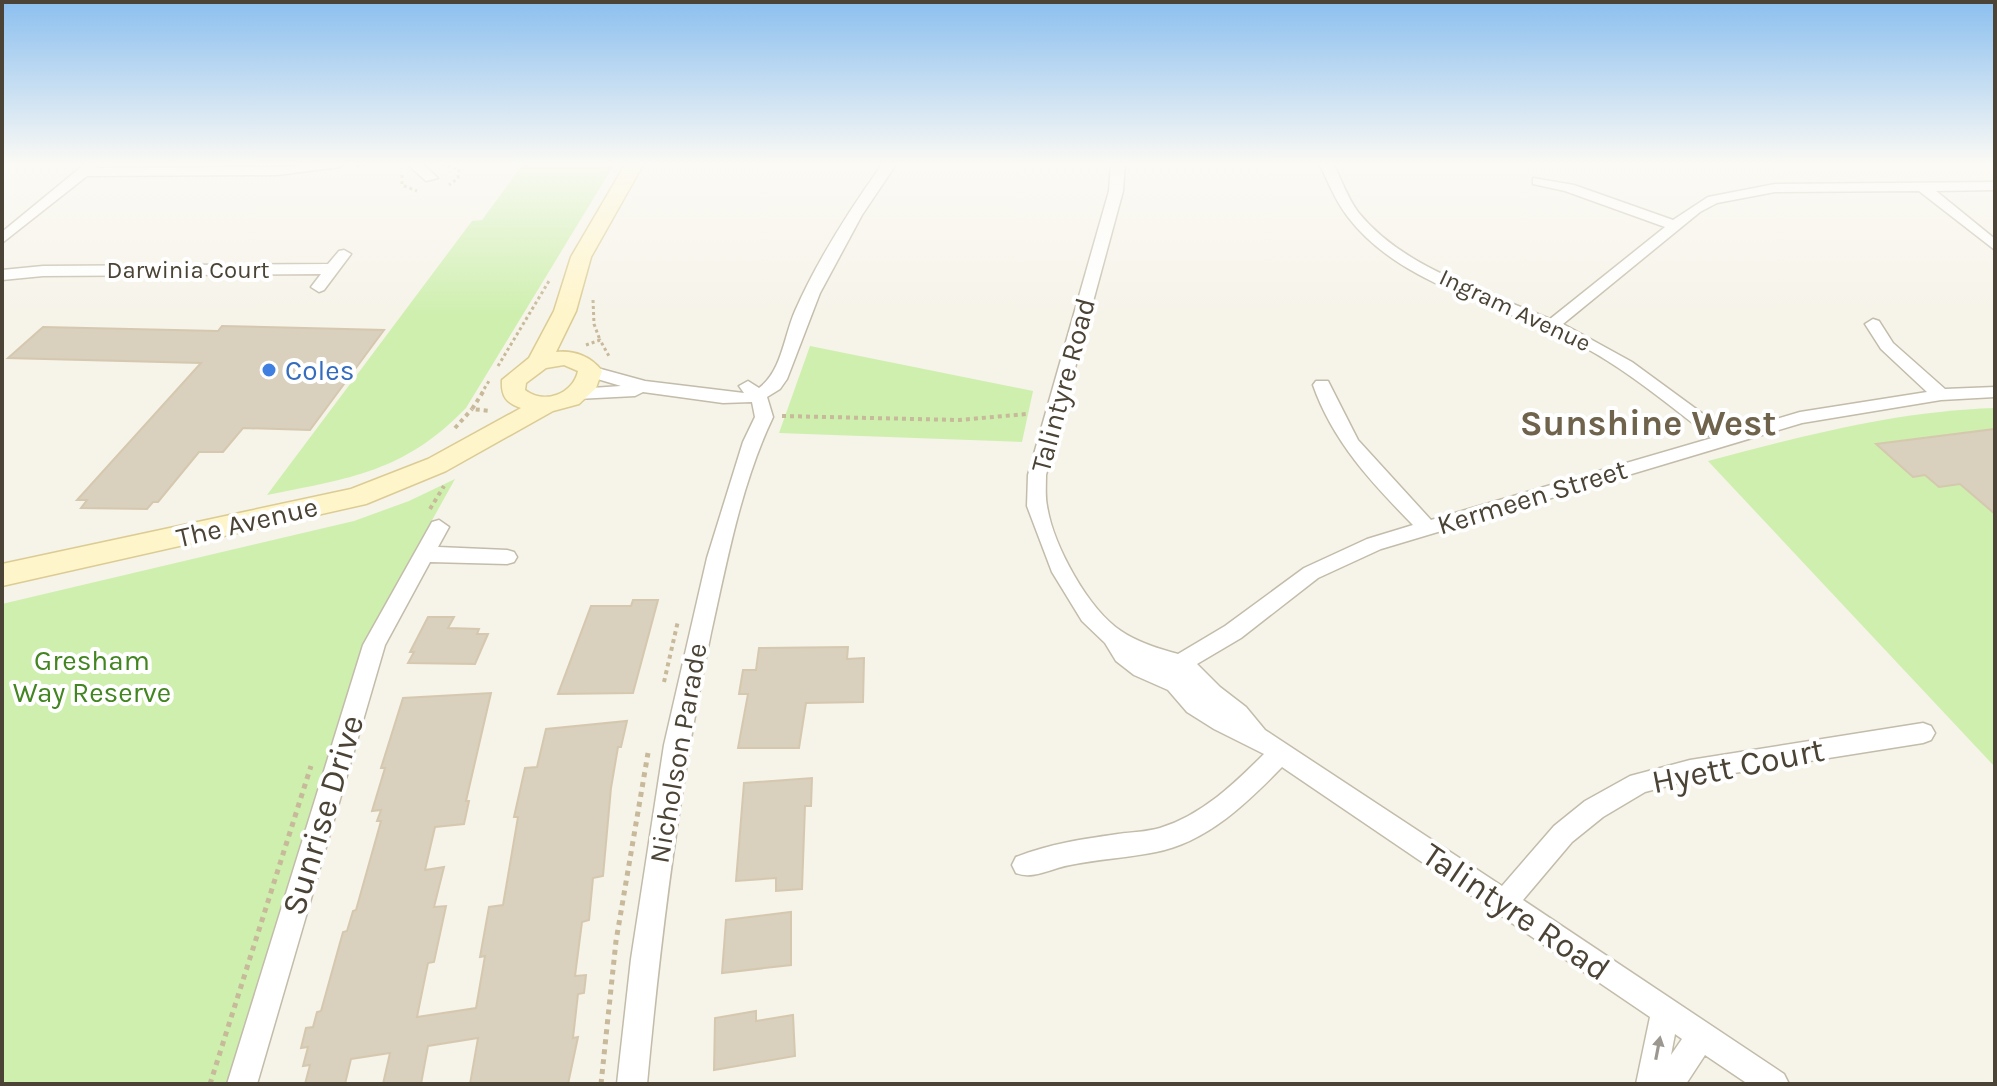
<svg xmlns="http://www.w3.org/2000/svg" width="1997" height="1086" viewBox="0 0 1997 1086" font-family="Karla,sans-serif">
<rect width="100%" height="100%" fill="#f6f3e9"/>
<g fill="#ceefae">
<path d="M 524,163 L 615,163 L 466,408 C 404,472 351,478 267,495 L 472,221 L 482,220 Z"/>
<polygon points="810,346 1033,391 1022,442 779,433"/>
<path d="M 1995,408 L 1995,767 L 1708,461 C 1802,436 1897,411 1995,408 Z"/>
<polygon points="455,479 362,646 227,1084 2,1084 2,604 354,521 409,501"/>
</g>
<g fill="#d9d0bd" stroke="#d5c8af" stroke-width="2">
<polygon points="222,326 384,330 310,430 243,428 223,452 199,452 158,502 153,502 147,509 81,508 87,500 77,500 201,363 8,358 43,327 218,331"/>
<polygon points="1995,429 1995,514 1960,484 1939,487 1925,475 1913,477 1876,444"/>
<polygon points="633,600 658,600 633,693 558,694 591,606 631,606"/>
<polygon points="428,617 454,617 448,628 479,629 477,634 488,634 475,664 408,663 414,652 410,652"/>
<polygon points="848,647 847,659 864,658 863,702 806,703 799,748 738,748 748,694 739,694 743,670 756,670 759,648"/>
<polygon points="491,693 466,801 469,801 464,824 435,827 425,870 444,867 434,907 446,906 434,962 428,963 417,1017 476,1008 485,956 480,957 489,907 503,905 518,817 514,817 525,768 537,767 546,729 627,721 621,747 618,747 611,788 603,876 593,878 589,920 582,922 575,976 586,975 584,993 578,994 573,1038 578,1037 568,1084 470,1084 478,1038 428,1046 421,1084 383,1084 390,1053 351,1059 345,1084 305,1084 310,1065 303,1066 308,1047 301,1048 306,1028 313,1027 317,1012 321,1011 343,932 347,931 353,911 356,910 381,821 377,821 381,810 372,811 385,768 381,768 403,698"/>
<polygon points="812,778 811,806 805,806 802,889 776,891 776,878 736,881 744,783"/>
<polygon points="791,912 791,965 722,973 726,920"/>
<polygon points="756,1011 756,1021 793,1015 795,1056 714,1070 715,1018"/>
</g>
<g fill="none" stroke-linecap="round" stroke-linejoin="round">
<defs>
<g id="street">
<polygon points="86,163 97,163 97,168 278,167 346,163 339,167 278,175 87,176 2,243 2,232"/>
<polygon points="406,163 421,163 438,178 426,181"/>
<path d="M 883,163 L 897,163 L 862,215 L 820,293 L 787,379 L 780,389 L 767,397 L 773,417 C 741,484 727,561 711,633 C 680,782 661,932 647,1084 L 617,1084 L 631,959 L 664,745 L 707,558 L 743,442 L 755,417 L 752,402 L 723,403 L 643,392 L 635,396 L 577,399 L 568,394 L 577,389 L 621,386 L 584,375 L 582,371 L 584,367 L 590,366 L 645,381 L 744,393 L 739,386 L 748,381 L 759,388 C 782,371 784,336 795,311 C 818,259 850,209 883,163 Z"/>
<path d="M 1111,163 L 1125,163 L 1123,191 L 1046,475 C 1046,485 1045,496 1047,506 C 1053,545 1088,609 1121,631 C 1137,642 1159,649 1178,654 L 1225,626 L 1304,568 L 1367,539 L 1413,525 C 1372,483 1333,442 1313,385 L 1316,381 L 1328,381 L 1358,440 L 1431,520 L 1712,438 C 1670,406 1629,371 1582,346 C 1507,306 1402,288 1348,217 C 1335,201 1328,181 1319,163 L 1333,163 C 1341,179 1347,197 1358,212 C 1404,269 1485,291 1550,319 L 1665,227 L 1565,191 L 1533,184 L 1533,178 L 1574,185 L 1673,220 L 1708,197 L 1775,184 L 1995,182 L 1995,190 L 1936,191 L 1995,239 L 1995,250 L 1919,191 L 1775,192 L 1717,203 L 1700,212 L 1563,324 L 1632,362 L 1729,433 L 1800,412 L 1927,392 L 1881,349 L 1865,324 L 1873,319 L 1879,321 L 1893,343 L 1945,389 L 1995,387 L 1995,397 L 1941,400 L 1802,423 L 1381,549 L 1318,578 L 1241,638 L 1197,664 L 1220,687 L 1246,707 L 1265,730 L 1502,886 L 1554,826 L 1585,801 L 1630,776 L 1690,760 L 1923,723 L 1931,726 L 1935,733 L 1931,740 L 1923,743 L 1690,780 L 1645,792 L 1603,817 L 1572,842 L 1523,900 L 1784,1074 L 1789,1084 L 1748,1084 L 1705,1055 L 1686,1084 L 1636,1084 L 1650,1017 L 1282,767 C 1247,803 1207,842 1156,852 C 1127,858 1098,859 1070,865 C 1052,868 1033,880 1016,873 L 1012,865 L 1016,857 C 1049,844 1083,839 1118,834 C 1131,832 1147,832 1160,828 C 1202,815 1234,784 1264,754 L 1214,729 L 1187,712 L 1168,690 L 1134,675 L 1116,661 L 1105,643 L 1082,621 L 1052,572 L 1027,506 L 1028,475 L 1109,191 ZM 1675,1034 L 1682,1039 L 1671,1055 Z"/>
<polygon points="344,250 351,254 324,290 319,292 311,287 321,274 43,276 2,280 2,270 43,266 328,264 339,251"/>
<polygon points="439,520 449,527 438,547 507,550 514,552 517,557 514,562 507,564 430,562 385,645 257,1084 227,1084 363,645 432,522"/>
</g>
<path id="secondary" d="M 626,163 L 644,163 L 591,257 L 576,311 L 556,352 C 574,350 591,356 602,371 L 596,388 L 579,404 L 553,411 L 446,471 L 366,504 L 2,586 L 2,564 L 351,489 L 428,459 L 521,408 C 506,403 501,396 502,380 L 529,358 L 554,311 L 571,257 ZM 564,365 L 578,371 C 573,394 545,405 525,390 L 526,383 L 546,368 Z"/>
</defs>
<use href="#street" stroke="#c3bcaa" stroke-width="3"/>
<use href="#secondary" stroke="#dbcc94" stroke-width="3"/>
<g stroke="#c7b99a" stroke-width="3" stroke-dasharray="3 3" stroke-linecap="butt">
<polyline points="442,164 459,169 458,178 449,185"/>
<polyline points="357,166 371,163"/>
<polyline points="402,175 402,185 417,191"/>
<polyline points="593,300 594,324 600,340"/>
<polyline points="586,345 600,340 610,358"/>
<polyline points="498,366 549,281"/>
<polyline points="481,394 489,381"/>
</g>
<g stroke="#c7b99a" stroke-width="4" stroke-dasharray="4 4" stroke-linecap="butt">
<polyline points="483,392 472,409 490,411"/>
<polyline points="782,416 959,420 1027,414"/>
<polyline points="455,428 472,409"/>
<polyline points="430,509 444,486"/>
<polyline points="664,682 678,621"/>
</g>
<g stroke="#c7b99a" stroke-width="5" stroke-dasharray="5 5" stroke-linecap="butt">
<polyline points="210,1084 311,766"/>
<polyline points="601,1084 616,941 648,753"/>
</g>
<use href="#street" fill="#fff" fill-rule="evenodd"/>
<use href="#secondary" fill="#fff5ca" fill-rule="evenodd"/>
</g>
<defs><path id="oneway-solid" d="M-6-.8H1V-3.2L6.5 0L1 3.2V.8H-6Z" transform="scale(2)"/></defs>
<use fill="#9c9890" href="#oneway-solid" transform="translate(1658 1048) rotate(-79)"/>
<linearGradient id="sky" x2="0" y2="1"><stop stop-color="#8bbfef"/><stop offset="0.52" stop-color="#fbfaf5"/><stop offset="1" stop-color="#fbfaf5" stop-opacity="0"/></linearGradient>
<rect width="1997" height="315" fill="url(#sky)"/>
<circle fill="#3f7fe0" stroke="#fff" stroke-width="3" cx="269" cy="370" r="8"/>
<g text-anchor="middle" dominant-baseline="central" stroke-width="8" stroke-linejoin="round" paint-order="stroke">
<g font-size="24" fill="#4b4436" stroke="#fff">
<text x="188" y="270">Darwinia Court</text>
<text transform="translate(1515 310) rotate(25)">Ingram Avenue</text>
</g>
<g font-size="28" fill="#366cbe" stroke="#fff" text-anchor="start">
<text x="285" y="370">Coles</text>
</g>
<g font-size="28" fill="#4b4436" stroke="#fff">
<text transform="translate(1063 385) rotate(-75)">Talintyre Road</text>
<text transform="translate(1532 497) rotate(-17)">Kermeen Street</text>
<text transform="translate(247 522) rotate(-13)">The Avenue</text>
<text transform="translate(678 753) rotate(-80)">Nicholson Parade</text>
</g>
<g font-size="28" fill="#428521" stroke="#fff">
<text x="92" y="660">Gresham<tspan x="92" dy="32">Way Reserve</tspan></text>
</g>
<g font-size="34" fill="#4b4436" stroke="#fff">
<text transform="translate(1738 766) rotate(-11)">Hyett Court</text>
<text transform="translate(323 815) rotate(-73)">Sunrise Drive</text>
<text transform="translate(1516 912) rotate(34)">Talintyre Road</text>
</g>
<g font-size="36" font-weight="bold" fill="#6f634c" stroke="#fff">
<text x="1648" y="423">Sunshine West</text>
</g>
</g>
<rect width="1997" height="1086" fill="none" stroke="#4b4436" stroke-width="8"/>
</svg>
